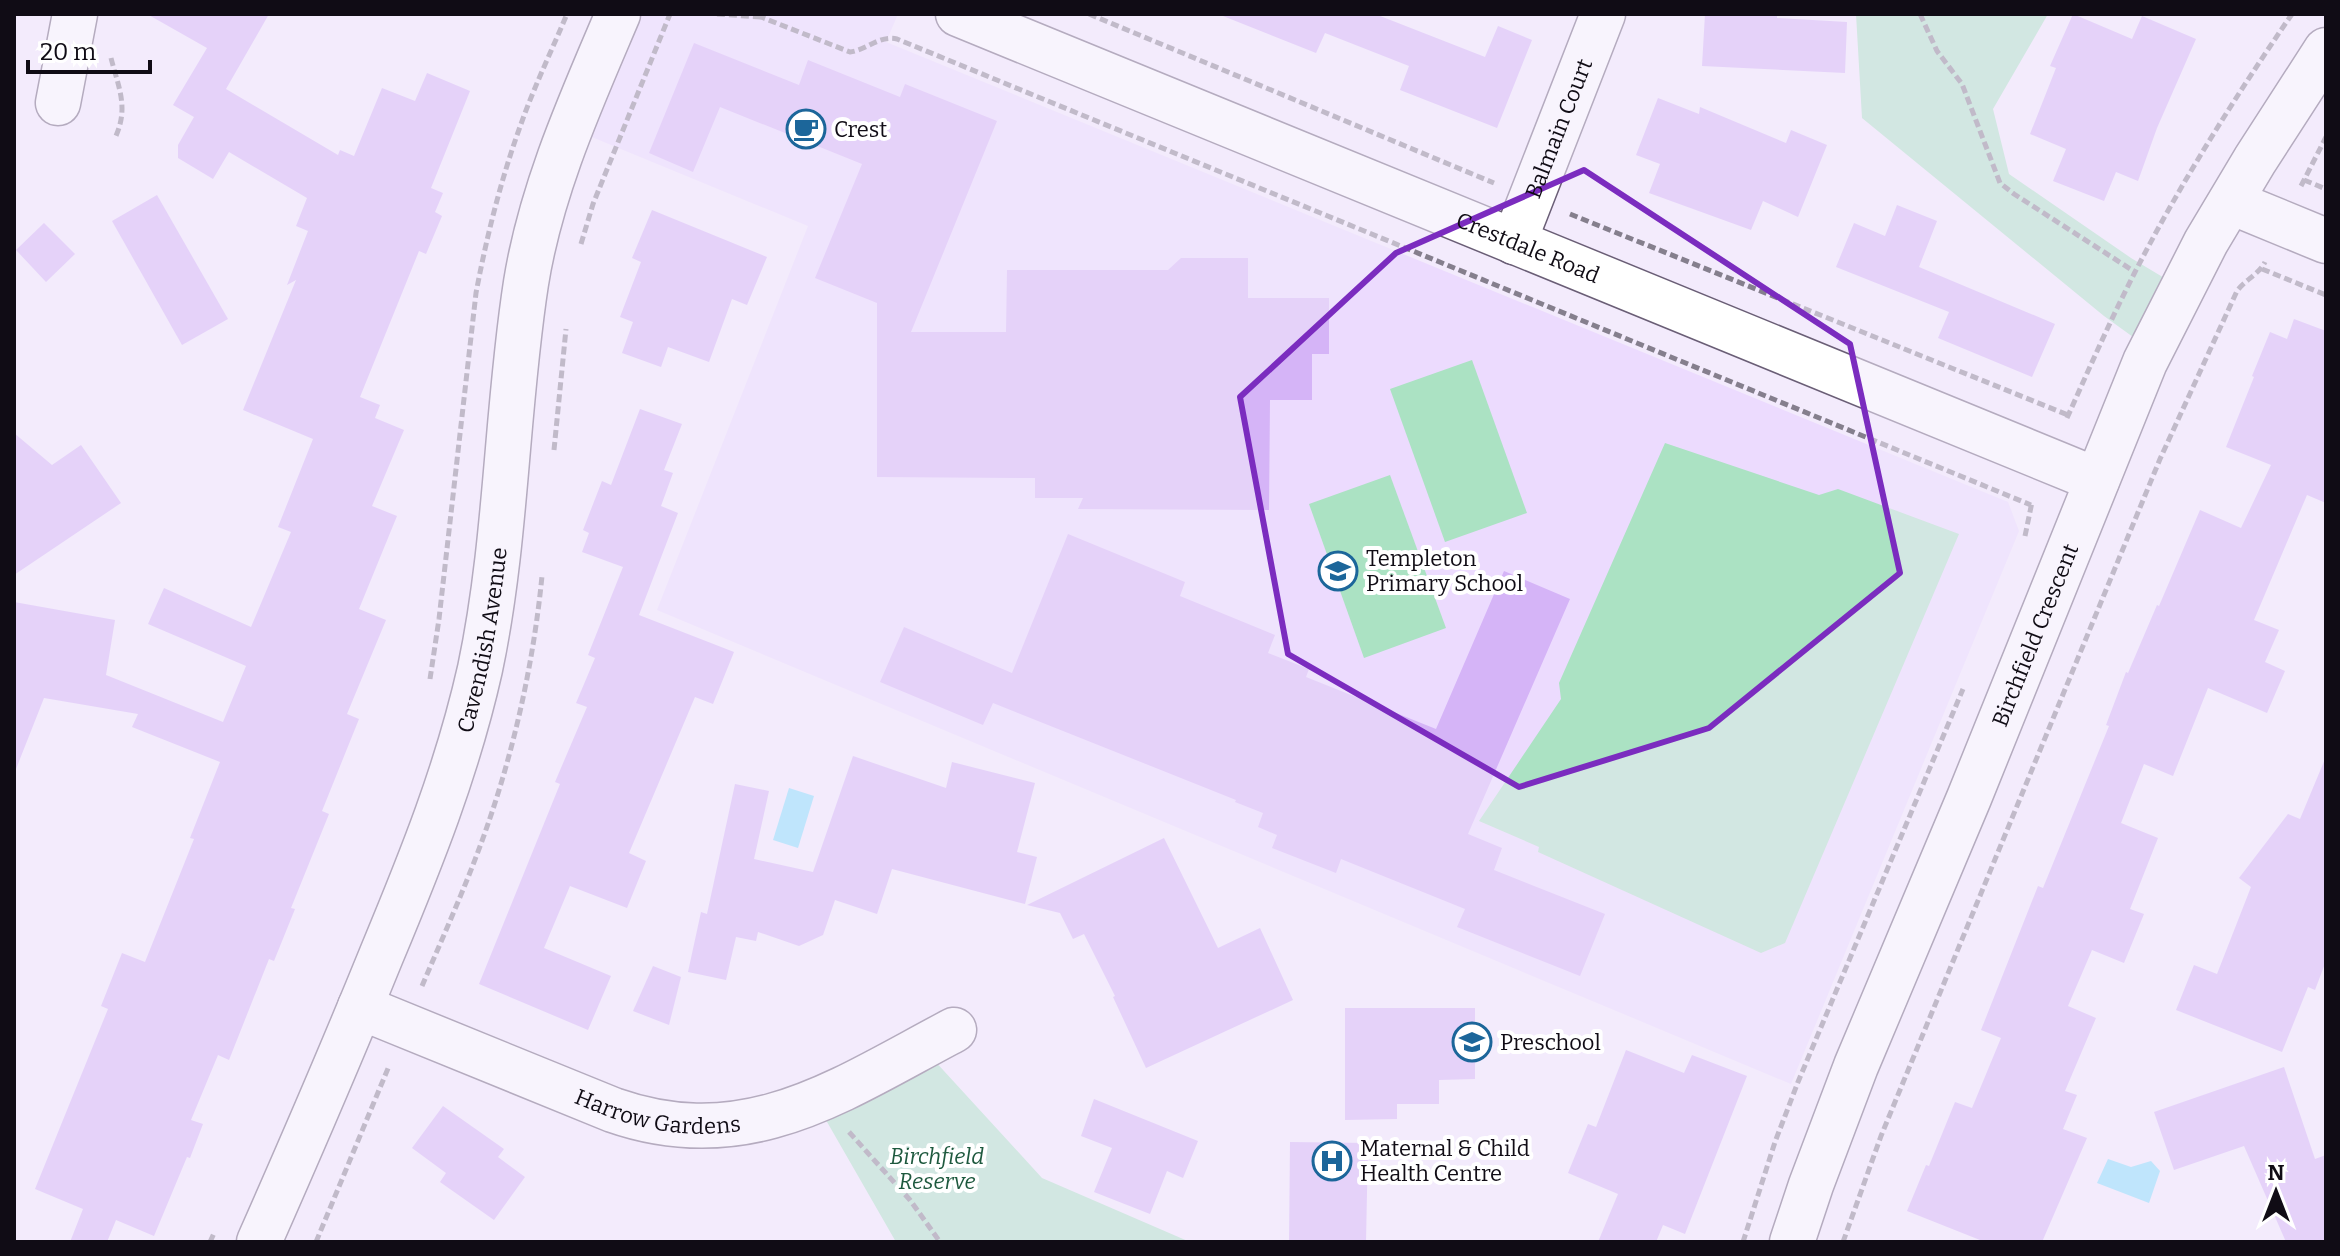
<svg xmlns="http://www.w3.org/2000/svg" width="2340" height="1256" viewBox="0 0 2340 1256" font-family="Bitter,serif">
<rect width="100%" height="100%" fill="#f3ebfc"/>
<polygon fill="#ecdbfe" points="618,14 898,14 886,42 2008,502 2019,531 1791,1084 657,610 808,226 570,128"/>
<g fill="#abe2c3">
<polygon points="1856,14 2048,14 1993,109 2009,174 2131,258 2181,288 2151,350 2104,316 1862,118"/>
<polygon points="1472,360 1527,513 1445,542 1390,389"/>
<polygon points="1665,443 1819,495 1838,489 1959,534 1785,943 1761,953 1538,852 1539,847 1479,821 1561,699 1559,683"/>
<polygon points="1390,475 1446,628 1364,658 1309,504"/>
<polygon points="922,1047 1042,1178 1190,1242 896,1242 815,1101"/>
</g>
<g fill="#82ddfd">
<polygon points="789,788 814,796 798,848 773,840"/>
<polygon points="2108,1159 2131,1167 2151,1161 2160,1171 2149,1203 2097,1183"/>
</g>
<g fill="#d5b4f7">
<polygon points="147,14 269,14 226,89 338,155 340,150 354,156 382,88 415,101 427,73 470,91 431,188 443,193 435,212 442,216 426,254 419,251 360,397 380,405 375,418 404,430 372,506 397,516 359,609 386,620 347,714 359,719 322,811 329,814 291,908 295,909 274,961 269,959 229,1060 218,1055 191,1120 203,1124 190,1158 187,1157 154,1236 116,1220 107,1242 70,1242 83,1209 35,1189 108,1009 101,1006 122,953 145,962 194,839 190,838 220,762 132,727 138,714 44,698 16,769 14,769 14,602 115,620 106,675 223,722 246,666 148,624 164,588 251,627 291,532 278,527 313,439 243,410 296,280 287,285 308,231 296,226 307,198 229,152 213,179 178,158 178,145 194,117 173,105 207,48"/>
<polygon points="1223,14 1375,14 1485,57 1498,26 1532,40 1497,128 1400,90 1409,66 1325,33 1316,53 1223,16"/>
<polygon points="1705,14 1777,14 1777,18 1847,22 1845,73 1702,66"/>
<polygon points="2073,14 2132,39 2142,16 2196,39 2157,128 2138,181 2116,172 2104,201 2053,181 2066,149 2030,134 2056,68 2050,66"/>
<polygon points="694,43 799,85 808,60 900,97 905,84 997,121 911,332 1006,332 1007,270 1168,270 1181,258 1248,258 1248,298 1329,298 1329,354 1312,354 1312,400 1270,400 1269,510 1078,509 1083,498 1035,498 1035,478 877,477 877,303 815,278 862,164 720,107 693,172 649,153"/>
<polygon points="1658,98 1699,114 1700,107 1786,143 1791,130 1827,145 1798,217 1763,201 1751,230 1649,193 1660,164 1636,155"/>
<polygon points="157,195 228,319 182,345 112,221"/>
<polygon points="1897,205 1937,221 1919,267 2055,324 2032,377 1938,338 1949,312 1836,267 1854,223 1885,236"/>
<polygon points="652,210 767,257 747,305 732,299 709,362 668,347 661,367 622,353 633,322 620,317 641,262 632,258"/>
<polygon points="44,223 75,254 46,282 16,250"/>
<polygon points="2294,319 2326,331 2326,503 2307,495 2254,620 2279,630 2265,662 2285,671 2267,713 2208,688 2173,776 2144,764 2121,823 2158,838 2130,909 2144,914 2124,963 2092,950 2068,1006 2096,1018 2065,1091 2077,1095 2063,1129 2087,1138 2042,1242 1985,1242 1907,1211 1926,1165 1929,1166 1955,1102 1972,1108 2001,1038 1981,1030 2038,886 2043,888 2109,726 2106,725 2126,672 2128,673 2157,605 2159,606 2200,510 2241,528 2271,465 2226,447 2254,377 2252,376 2270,332 2287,339"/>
<polygon points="640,409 682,424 664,470 673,473 661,506 678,513 639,615 734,652 713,704 695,697 629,853 646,861 627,908 570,886 544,948 611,976 588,1030 479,984 560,784 555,782 587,707 576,703 595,658 588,655 623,567 582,552 589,533 583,530 602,481 611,485"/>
<polygon points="14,433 52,465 81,445 121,503 14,575"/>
<polygon points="1068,534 1185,582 1180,596 1275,635 1268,653 1309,669 1306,677 1436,729 1504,571 1570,599 1468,834 1502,848 1494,870 1605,914 1580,976 1457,927 1465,909 1341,859 1336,873 1272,848 1277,835 1258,827 1263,813 1235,802 1236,800 993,703 983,725 880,682 904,627 1012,673"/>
<polygon points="853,756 946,788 952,762 1035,783 1017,852 1037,857 1025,904 892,869 877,914 835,900 823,935 799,946 758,932 756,941 736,937 726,980 688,972 701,912 707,914 735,784 769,791 754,859 813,872"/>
<polygon points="2325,759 2326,961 2315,990 2308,987 2282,1052 2176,1010 2194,965 2217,974 2251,887 2239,878 2288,814 2300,819"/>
<polygon points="1164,838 1218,948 1260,928 1293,1000 1146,1068 1113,997 1115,996 1084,934 1073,939 1060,913 1027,905"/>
<polygon points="653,966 681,977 669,1025 633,1011"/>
<polygon points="1345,1008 1475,1008 1475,1079 1439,1080 1439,1104 1397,1104 1397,1119 1345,1120"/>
<polygon points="1626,1050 1684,1073 1692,1055 1747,1076 1685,1234 1663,1225 1656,1242 1598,1242 1618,1194 1568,1173 1588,1124 1596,1127"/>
<polygon points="2284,1067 2315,1159 2326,1155 2326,1242 2286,1242 2244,1146 2174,1170 2154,1112"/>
<polygon points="1094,1099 1198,1141 1183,1178 1167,1171 1150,1214 1094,1192 1112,1148 1081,1136"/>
<polygon points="443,1106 504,1149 498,1157 525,1177 494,1220 440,1182 446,1173 412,1148"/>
<polygon points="1290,1142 1368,1143 1366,1242 1289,1242"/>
</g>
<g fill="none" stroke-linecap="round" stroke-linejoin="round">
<defs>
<g id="minor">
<path id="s1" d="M 958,14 L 2097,480"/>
<polyline points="58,103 75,14"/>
<polyline points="2231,202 2326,241"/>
<path id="s2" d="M 1514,242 L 1603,14"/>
<path id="s3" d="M 360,1007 L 613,1110 C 747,1157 840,1090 954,1030"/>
<path id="s4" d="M 259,1242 C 301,1147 342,1052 381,956 C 421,860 457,771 480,669 C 507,542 506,411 526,283 C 541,189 581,101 618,14"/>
<path id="s5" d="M 1792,1242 L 1811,1185 L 1856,1066 L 1969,798 L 2145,362 L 2206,242 L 2255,160 L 2326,50"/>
</g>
</defs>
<use href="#minor" stroke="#6a5e76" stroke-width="47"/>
<g stroke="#857f8d" stroke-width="5" stroke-dasharray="8 4" stroke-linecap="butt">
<polyline points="717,14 761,17"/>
<path d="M 763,14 L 761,17 L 850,52 C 867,50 879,35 897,39 L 2031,505"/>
<polyline points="1089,14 1494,183"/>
<polyline points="1920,14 1937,51 1962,84 2000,183 2014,194 2135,272"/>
<path d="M 111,58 C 119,89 129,108 115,138"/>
<polyline points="2304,180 2326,189"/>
<polyline points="2301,186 2326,137"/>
<polyline points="1570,214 2068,415"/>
<polyline points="581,244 593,204 670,14"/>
<polyline points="2262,269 2326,295"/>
<path d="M 2067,418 C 2089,369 2110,321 2134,274 C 2180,184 2235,97 2292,14"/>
<polyline points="554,450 566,329"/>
<polyline points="2025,536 2032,502"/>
<path d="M 430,679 L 439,619 L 476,293 C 487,235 501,179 521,124 C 534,87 552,50 567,14"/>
<path d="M 422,986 C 445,932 470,877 489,821 C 516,742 534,658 542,576"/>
<polyline points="849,1132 910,1200 940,1242"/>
<polyline points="210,1242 215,1231"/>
<polyline points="316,1242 389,1066"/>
<polyline points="1743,1242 1775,1142 1798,1082 1963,689"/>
<path d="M 1843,1242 L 1881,1136 L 2160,459 L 2237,291 C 2245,280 2259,274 2265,262"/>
</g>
<use href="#minor" stroke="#fff" stroke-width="44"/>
</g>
<path d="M0 0H2340V1256H0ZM 1584,170 L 1850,344 L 1900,573 L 1709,728 L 1519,787 L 1288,654 L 1240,397 L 1396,253 Z" fill="#f3ebfc" fill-opacity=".55" fill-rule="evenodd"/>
<path fill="none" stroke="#7b2cbf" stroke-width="6" stroke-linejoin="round" d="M 1584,170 L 1850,344 L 1900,573 L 1709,728 L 1519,787 L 1288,654 L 1240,397 L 1396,253 Z"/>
<defs>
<symbol id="cafe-ring" viewBox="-11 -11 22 22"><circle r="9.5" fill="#fff" stroke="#1c669a" stroke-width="1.5"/><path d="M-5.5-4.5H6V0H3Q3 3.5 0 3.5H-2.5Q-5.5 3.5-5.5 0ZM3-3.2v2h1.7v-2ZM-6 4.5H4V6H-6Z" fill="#1c669a"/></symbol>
<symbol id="school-ring" viewBox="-11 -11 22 22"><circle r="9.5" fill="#fff" stroke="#1c669a" stroke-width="1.5"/><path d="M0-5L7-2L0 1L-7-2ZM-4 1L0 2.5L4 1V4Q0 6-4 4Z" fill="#1c669a"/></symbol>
<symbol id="hospital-ring" viewBox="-11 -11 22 22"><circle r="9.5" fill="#fff" stroke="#1c669a" stroke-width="1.5"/><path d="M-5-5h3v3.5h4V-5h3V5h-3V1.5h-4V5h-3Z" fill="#1c669a"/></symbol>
</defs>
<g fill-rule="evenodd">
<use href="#cafe-ring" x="784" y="107" width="44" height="44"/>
<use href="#school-ring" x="1316" y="549" width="44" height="44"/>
<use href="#school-ring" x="1450" y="1020" width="44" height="44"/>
<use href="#hospital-ring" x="1310" y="1139" width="44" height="44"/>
</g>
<g text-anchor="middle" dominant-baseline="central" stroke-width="8" stroke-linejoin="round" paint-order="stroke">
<g font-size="22" fill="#100c15" stroke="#fff">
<text stroke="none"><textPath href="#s2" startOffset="122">Balmain Court</textPath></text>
<text stroke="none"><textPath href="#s1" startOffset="616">Crestdale Road</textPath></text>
<text stroke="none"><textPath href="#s5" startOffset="654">Birchfield Crescent</textPath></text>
<text stroke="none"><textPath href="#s4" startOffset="644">Cavendish Avenue</textPath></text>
<text stroke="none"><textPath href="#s3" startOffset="318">Harrow Gardens</textPath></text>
</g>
<g font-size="22" fill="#100c15" stroke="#fff" text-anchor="start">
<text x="834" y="129">Crest</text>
<text x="1366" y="558">Templeton<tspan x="1366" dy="25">Primary School</tspan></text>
<text x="1500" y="1042">Preschool</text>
<text x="1360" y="1148">Maternal &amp; Child<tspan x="1360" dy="25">Health Centre</tspan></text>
</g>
<g font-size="22" font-style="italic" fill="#1e593e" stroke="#fff">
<text x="937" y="1156">Birchfield<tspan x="937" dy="25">Reserve</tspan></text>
</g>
</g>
<rect width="2340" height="1256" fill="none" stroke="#100c15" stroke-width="32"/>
<g transform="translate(2276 1192)" stroke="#ffffff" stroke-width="6" paint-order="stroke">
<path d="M0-6L14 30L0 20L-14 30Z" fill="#100c15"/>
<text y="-12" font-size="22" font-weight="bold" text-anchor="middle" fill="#100c15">N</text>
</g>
<path d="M28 60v12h122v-12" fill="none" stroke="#100c15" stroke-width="4"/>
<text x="40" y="60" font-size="24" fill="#100c15" stroke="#ffffff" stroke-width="6" paint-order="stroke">20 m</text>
</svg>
